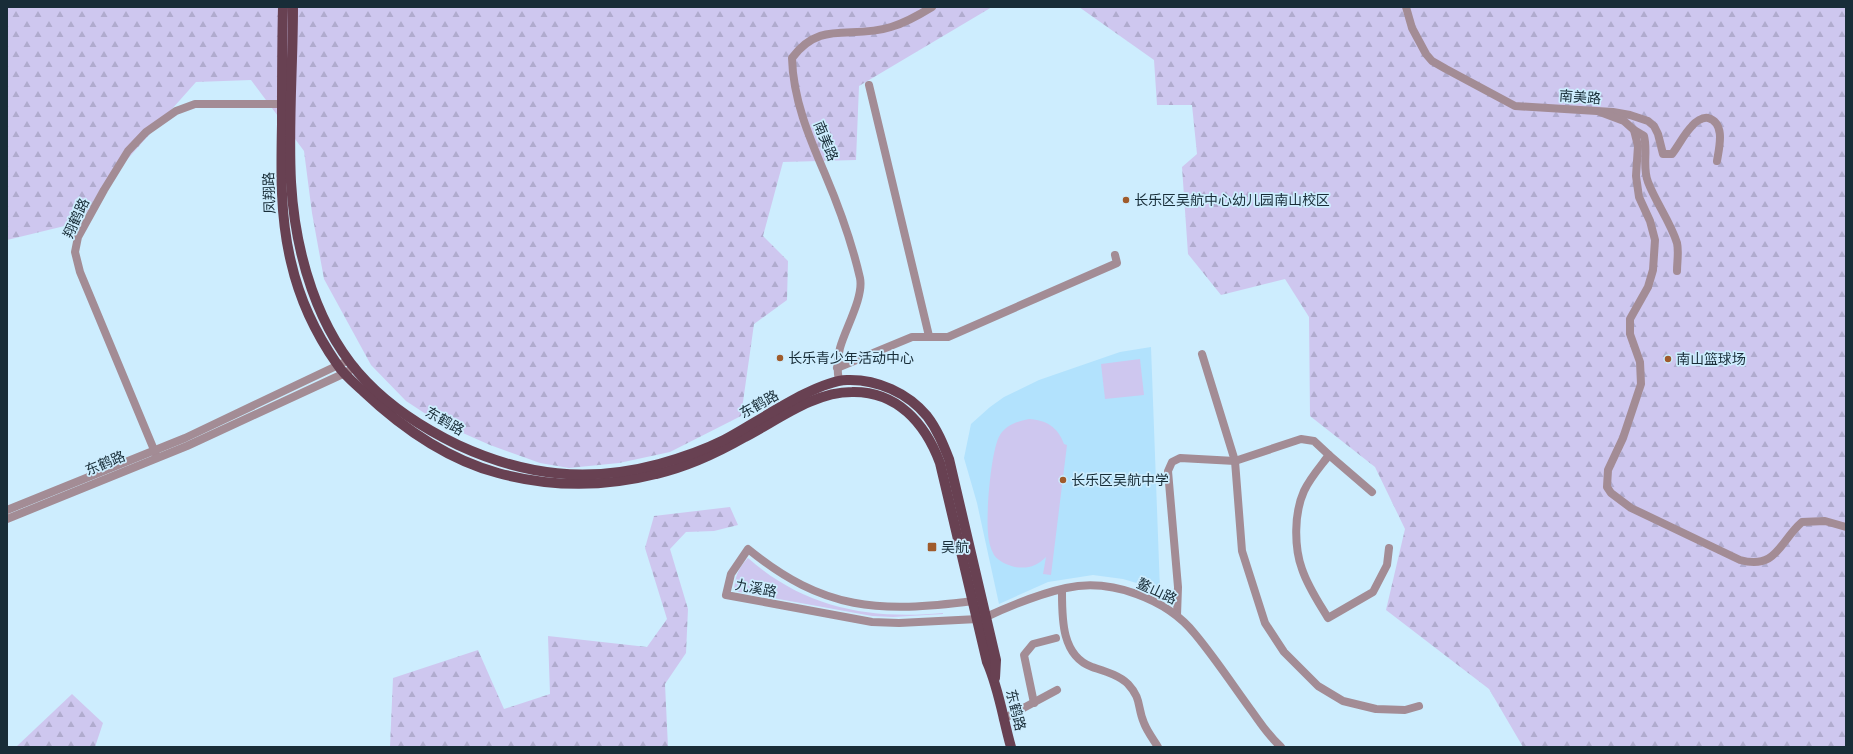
<svg xmlns="http://www.w3.org/2000/svg" width="1853" height="754" viewBox="0 0 1853 754" font-family="Cabin,'Noto Sans SC',sans-serif">
<defs>
<pattern id="forest-firs" width="22" height="20" patternUnits="userSpaceOnUse"><rect width="22" height="20" fill="#cec7ef"/><path d="M5 1l3.5 6h-7zM16 11l3.5 6h-7z" fill="#b0abce"/></pattern>
</defs>
<rect width="100%" height="100%" fill="#cdedfe"/>
<polygon fill="#b2e2fd" points="1151,347 1160,590 1123,579 1093,575 1048,582 999,604 977,503 964,458 971,424 990,407 1004,397 1039,380 1120,352"/>
<g fill="#cec7ef">
<polygon points="1140,359 1144,395 1105,399 1101,364"/>
<path d="M 1029,419 C 1046,420 1058,427 1064,444 L 1067,445 L 1051,575 L 1043,574 L 1046,557 C 1037,566 1028,569 1015,567 C 1008,565 999,562 994,555 C 990,548 988,539 988,532 C 986,513 991,449 1000,435 C 1006,425 1018,421 1029,419 Z"/>
<path d="M 748,558 C 804,608 870,620 943,613 L 943,614 L 893,617 L 872,616 L 734,591 C 735,577 738,568 748,558 Z"/>
</g>
<g fill="url(#forest-firs)">
<polygon points="7,7 992,7 859,86 856,160 783,162 763,236 788,261 787,300 754,324 741,416 670,452 619,463 569,468 540,463 490,445 438,422 406,401 371,365 324,279 312,213 304,151 251,80 196,82 100,190 81,222 7,240"/>
<polygon points="1079,7 1846,7 1846,747 1523,747 1489,689 1386,610 1405,529 1375,467 1310,416 1309,317 1285,279 1221,295 1188,254 1182,167 1197,154 1192,105 1157,105 1154,60"/>
<polygon points="730,507 738,525 714,531 686,532 670,549 688,609 686,653 665,684 668,747 390,747 393,678 478,650 504,709 550,694 548,636 647,647 667,619 645,548 654,516"/>
<polygon points="72,694 103,723 95,747 16,747"/>
</g>
<g fill="none" stroke-linecap="round" stroke-linejoin="round">
<g stroke="#a38c95" stroke-width="8">
<path d="M 1406,7 L 1412,28 L 1426,54 L 1432,61 L 1446,69 L 1515,106 L 1613,112 L 1630,115 L 1648,121 L 1654,126 L 1658,134 L 1663,154 L 1672,154 C 1679,145 1684,134 1692,126 C 1695,122 1702,117 1708,118 C 1726,123 1719,148 1717,161"/>
<polyline points="869,85 929,336"/>
<path d="M 1600,112 L 1624,121 L 1634,130 L 1638,146 L 1636,176 L 1639,197 L 1650,221 L 1655,240 L 1653,270 L 1648,287 L 1630,319 L 1630,334 L 1640,362 L 1641,384 L 1623,438 L 1608,470 L 1607,487 L 1611,493 L 1631,508 L 1740,560 C 1777,570 1779,542 1802,522 L 1825,521 L 1846,527"/>
<path d="M 1634,130 L 1644,136 C 1648,151 1642,167 1648,182 C 1656,203 1670,221 1677,243 C 1679,251 1677,262 1677,271"/>
<polyline points="1202,354 1235,461 1242,551 1265,623 1284,652 1318,686 1343,701 1376,709 1405,710 1419,706"/>
<polyline points="837,368 912,337 948,337 1117,263 1115,255"/>
<path d="M 839,381 C 837,370 837,359 840,348 C 845,329 864,297 860,278 C 852,243 839,207 825,174 C 809,137 793,99 792,58 C 821,19 851,40 891,27 C 905,23 919,15 932,7"/>
<path d="M 1329,455 C 1320,467 1310,478 1304,491 C 1294,513 1294,547 1302,569 C 1308,587 1319,603 1328,618 L 1373,592 L 1387,565 L 1389,548"/>
<polyline points="157,457 80,272 75,252 78,237 104,190 128,151 146,132 176,111 195,104 282,104"/>
<polyline points="7,510 185,438 349,360"/>
<polyline points="7,519 187,446 345,373 355,367"/>
<path d="M 1062,590 C 1062,617 1061,656 1092,667 C 1104,671 1119,675 1128,684 C 1142,699 1137,707 1144,723 C 1147,731 1153,739 1158,747"/>
<path d="M 973,601 C 879,613 824,611 748,549 L 731,574 L 726,595 L 872,622 L 899,623 L 978,619"/>
<polyline points="1177,615 1178,587 1168,471 1172,462 1180,458 1235,461 1301,439 1314,441 1329,455 1372,492"/>
<path d="M 986,617 C 1012,605 1039,594 1066,588 C 1111,578 1167,599 1195,634 C 1215,658 1232,684 1251,710 C 1262,725 1267,734 1281,747"/>
<polyline points="1034,703 1024,655 1033,644 1056,638"/>
<polyline points="1003,719 1057,690"/>
</g>
<g stroke="#684152" stroke-width="10">
<path d="M 283,7 C 282,46 282,85 282,124 C 281,171 280,217 291,262 C 299,297 316,334 337,364 C 343,374 354,383 363,391 C 401,427 446,459 498,473 C 550,487 605,487 656,474 C 687,467 717,453 745,437 C 778,420 813,392 852,392 C 897,391 925,423 940,463 L 987,662 C 999,689 1003,719 1011,747"/>
<path d="M 293,7 C 293,65 288,124 291,182 C 295,252 317,331 367,382 C 392,408 425,429 458,445 C 525,476 588,483 659,464 C 681,458 704,450 724,440 C 755,424 815,381 847,380 C 877,379 908,393 927,416 C 937,429 943,444 949,459 L 996,660 L 995,678"/>
</g>
</g>
<g fill="#9f5b2c" stroke="#cdedfe" stroke-width="1.5">
<circle cx="1126" cy="200" r="4"/>
<circle cx="780" cy="358" r="4"/>
<circle cx="1668" cy="359" r="4"/>
<circle cx="1063" cy="480" r="4"/>
<rect x="927" y="542" width="10" height="10" rx="2"/>
</g>
<g text-anchor="middle" dominant-baseline="central" stroke-width="3.5" stroke-linejoin="round" paint-order="stroke">
<g font-size="14" fill="#182d38" stroke="#cdedfe">
<text transform="translate(1580 97) rotate(4)">南美路</text>
<text transform="translate(826 141) rotate(68)">南美路</text>
<text transform="translate(269 193) rotate(-92)">凤翔路</text>
<text transform="translate(76 218) rotate(-65)">翔鹤路</text>
<text transform="translate(759 404) rotate(-29)">东鹤路</text>
<text transform="translate(445 421) rotate(30)">东鹤路</text>
<text transform="translate(105 463) rotate(-22)">东鹤路</text>
<text transform="translate(756 588) rotate(11)">九溪路</text>
<text transform="translate(1157 591) rotate(25)">鳌山路</text>
<text transform="translate(1016 710) rotate(76)">东鹤路</text>
</g>
<g font-size="14" fill="#182d38" stroke="#cdedfe" text-anchor="start">
<text x="1134" y="200">长乐区吴航中心幼儿园南山校区</text>
<text x="788" y="358">长乐青少年活动中心</text>
<text x="1676" y="359">南山篮球场</text>
<text x="1071" y="480">长乐区吴航中学</text>
<text x="941" y="547">吴航</text>
</g>
</g>
<rect width="1853" height="754" fill="none" stroke="#182d38" stroke-width="16"/>
</svg>
